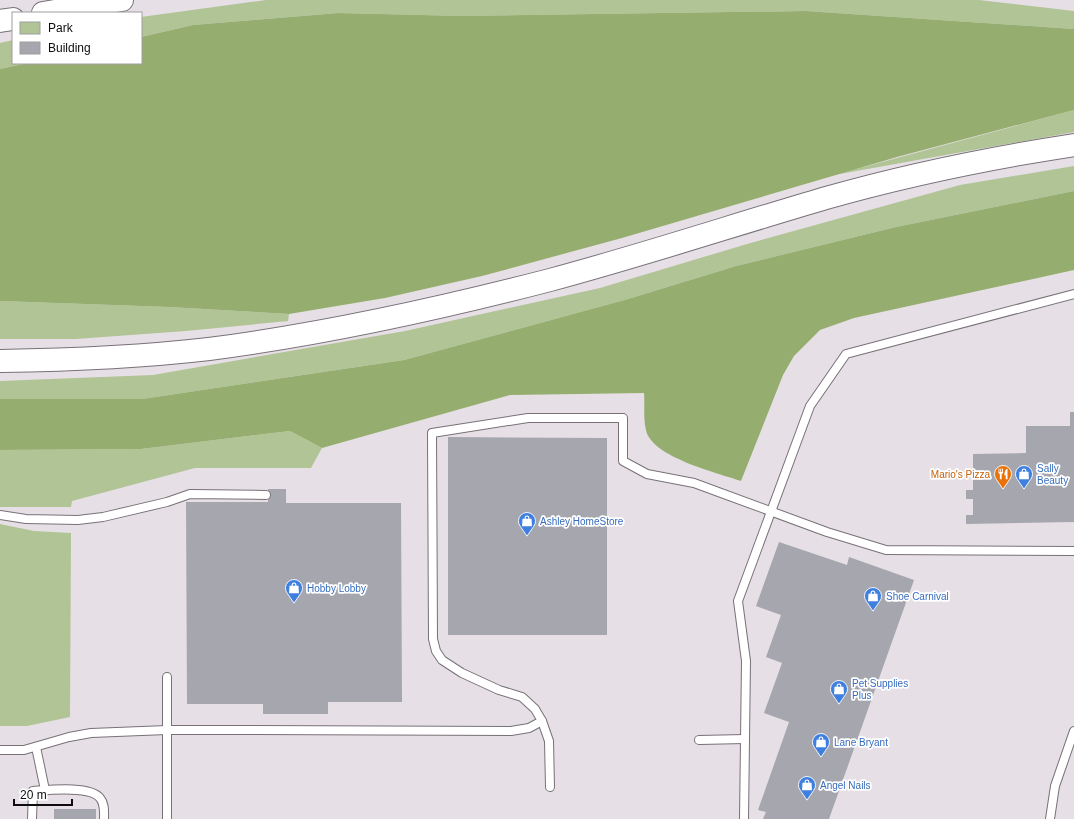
<svg xmlns="http://www.w3.org/2000/svg" width="1074" height="819" viewBox="0 0 1074 819" font-family="Arial,sans-serif">
<rect width="100%" height="100%" fill="#e7dfe6"/>
<g fill="#b1c495">
<polygon points="266,0 979,0 1074,11 1074,29 806,11 463,16 338,13 193,25 141,37 141,17"/>
<polygon points="13,40 13,63 28,63 0,69 0,43"/>
<polygon points="1074,110 1074,132 834,175"/>
<polygon points="1074,166 1074,191 896,227 736,266 628,299 404,360 142,399 0,399 0,381 153,375 405,331 600,288 747,244 960,185"/>
<polygon points="0,301 169,307 289,314 288,321 186,331 76,339 0,339"/>
<polygon points="290,431 322,448 311,468 195,468 72,501 71,507 0,507 0,450 141,449"/>
<polygon points="0,524 34,531 71,533 70,717 27,726 0,726"/>
</g>
<g fill="#95ae6f">
<polygon points="806,11 1074,29 1074,110 897,157 622,238 482,276 385,298 289,314 169,307 0,301 0,69 28,63 141,63 141,37 193,25 338,13 463,16"/>
<path d="M 1074,191 L 1074,270 L 854,318 L 820,330 L 794,356 L 783,375 L 741,481 C 718,473 651,457 646,430 C 643,418 645,405 644,393 L 510,395 L 322,448 L 290,431 L 141,449 L 0,450 L 0,399 L 142,399 L 404,360 L 628,299 L 736,266 L 896,227 Z"/>
</g>
<g fill="#a5a6ae">
<polygon points="1070,412 1074,412 1074,522 966,524 966,515 973,515 973,499 966,499 966,490 973,490 973,454 1026,453 1026,426 1070,426"/>
<polygon points="448,437 607,438 607,635 448,635"/>
<polygon points="268,489 286,489 286,503 401,503 402,702 328,702 328,714 263,714 263,704 187,704 186,502 268,502"/>
<polygon points="779,542 847,565 849,557 914,580 829,819 763,819 766,812 758,810 789,722 764,713 782,663 766,657 781,615 756,606"/>
<rect x="54" y="809" width="42" height="10"/>
</g>
<g fill="none" stroke-linecap="round" stroke-linejoin="round">
<defs>
<g id="service">
<polyline points="0,515 26,519 78,520 103,517 167,502 190,494 266,495"/>
<polyline points="699,740 745,739"/>
<polyline points="36,747 45,790"/>
<polyline points="0,750 24,750 69,737 91,733 167,730 239,730 511,731 529,728 542,721"/>
<polyline points="550,787 549,741 542,721 535,709 522,697 499,690 462,673 442,660 436,651 433,639 432,433 528,418 623,418 623,461 647,474 694,483 827,532 886,550 1074,551"/>
<path d="M 32,819 L 33,791 C 48,790 90,785 100,798 C 105,804 104,812 104,819"/>
<polyline points="167,819 167,677"/>
<polyline points="744,819 746,661 738,601 810,406 846,354 1074,294"/>
<polyline points="1050,819 1055,786 1074,731"/>
</g>
<g id="motorway">
<polyline points="43,13 122,0"/>
<polyline points="0,21 13,19"/>
<path d="M 0,361 C 70,360 140,357 209,349 C 325,334 438,309 550,280 C 643,255 734,225 826,198 C 907,175 990,158 1074,145"/>
</g>
</defs>
<use href="#service" stroke="#787178" stroke-width="10"/>
<use href="#motorway" stroke="#787178" stroke-width="24"/>
<use href="#service" stroke="#fff" stroke-width="8"/>
<use href="#motorway" stroke="#fff" stroke-width="22"/>
</g>
<defs>
<symbol id="restaurant-pin" viewBox="-11 -11 22 30"><path d="M0 17L-7.5 6A9.5 9.5 0 1 1 7.5 6Z" fill="#e8710a" stroke="#fff"/><path d="M-5-6h1v4h1v-4h1v4h1v-4h1v5L-1.5 .5V6h-2V.5L-5-1ZM5-6V6H3V1.5H1.5Q1.5-4 5-6Z" fill="#fff"/></symbol>
<symbol id="shop-pin" viewBox="-11 -11 22 30"><path d="M0 17L-7.5 6A9.5 9.5 0 1 1 7.5 6Z" fill="#3f7fe0" stroke="#fff"/><path d="M-5-2.5h2.3a2.7 3.5 0 0 1 5.4 0H5L5.5 6h-11ZM-1.5-2.5h3a1.5 2.3 0 0 0-3 0Z" fill="#fff"/></symbol>
</defs>
<g fill-rule="evenodd">
<use href="#restaurant-pin" x="993" y="464" width="20" height="27"/>
<use href="#shop-pin" x="1014" y="464" width="20" height="27"/>
<use href="#shop-pin" x="517" y="511" width="20" height="27"/>
<use href="#shop-pin" x="284" y="578" width="20" height="27"/>
<use href="#shop-pin" x="863" y="586" width="20" height="27"/>
<use href="#shop-pin" x="829" y="679" width="20" height="27"/>
<use href="#shop-pin" x="811" y="732" width="20" height="27"/>
<use href="#shop-pin" x="797" y="775" width="20" height="27"/>
</g>
<g text-anchor="middle" dominant-baseline="central" stroke-width="3.5" stroke-linejoin="round" paint-order="stroke">
<g font-size="10" fill="#366cbe" stroke="#fff" text-anchor="start">
<text x="1037" y="468">Sally<tspan x="1037" dy="12">Beauty</tspan></text>
<text x="540" y="521">Ashley HomeStore</text>
<text x="307" y="588">Hobby Lobby</text>
<text x="886" y="596">Shoe Carnival</text>
<text x="852" y="683">Pet Supplies<tspan x="852" dy="12">Plus</tspan></text>
<text x="834" y="742">Lane Bryant</text>
<text x="820" y="785">Angel Nails</text>
</g>
<g font-size="10" fill="#c56008" stroke="#fff" text-anchor="end">
<text x="990" y="474">Mario's Pizza</text>
</g>
</g>
<rect x="12" y="12" width="130" height="52" fill="#ffffff" stroke="#9f9e9f"/>
<rect x="20" y="22" width="20" height="12" fill="#b1c495" stroke="#9f9e9f"/>
<text x="48" y="32" font-size="12" fill="#0e0c0e">Park</text>
<rect x="20" y="42" width="20" height="12" fill="#a5a6ae" stroke="#9f9e9f"/>
<text x="48" y="52" font-size="12" fill="#0e0c0e">Building</text>
<path d="M14 799v6h58v-6" fill="none" stroke="#0e0c0e" stroke-width="2"/>
<text x="20" y="799" font-size="12" fill="#0e0c0e" stroke="#ffffff" stroke-width="3" paint-order="stroke">20 m</text>
</svg>
